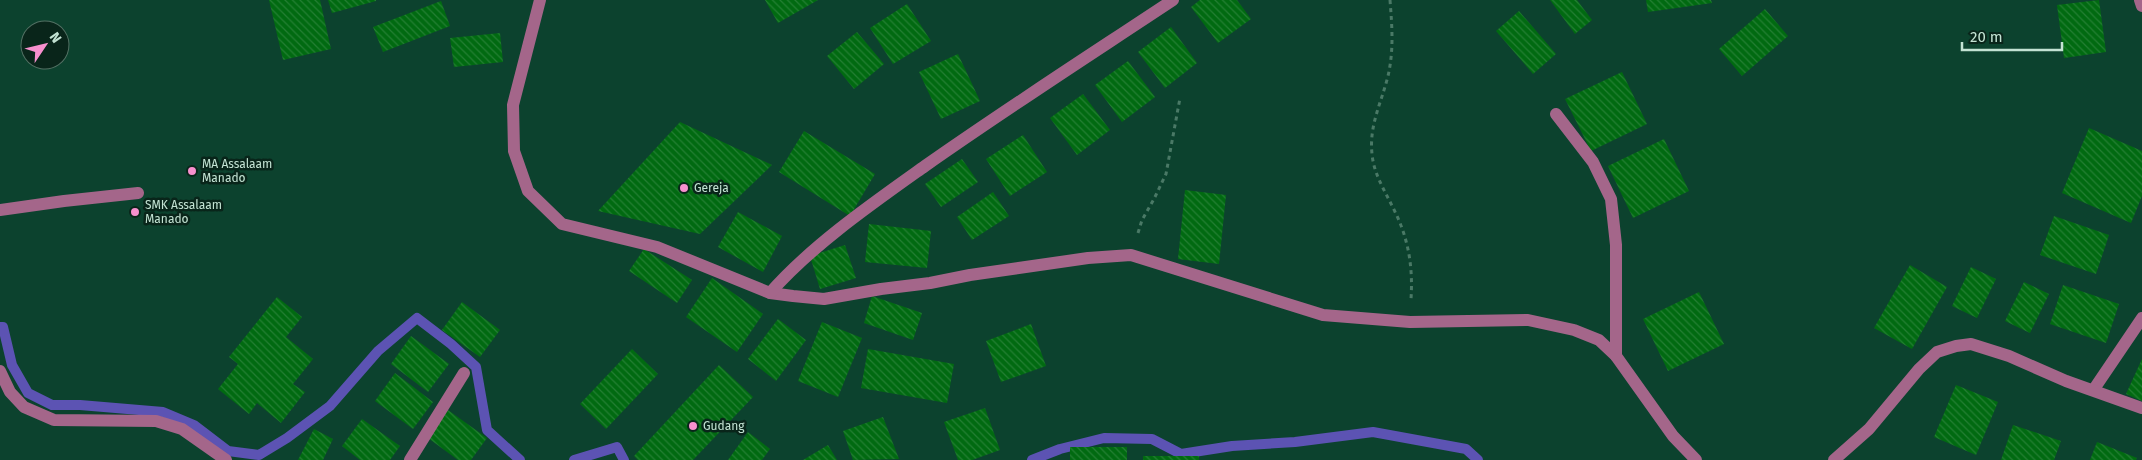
<svg xmlns="http://www.w3.org/2000/svg" width="2142" height="460" viewBox="0 0 2142 460" font-family="'Fira Sans',sans-serif">
<defs>
<pattern id="building-back-hatch" width="6" height="6" patternUnits="userSpaceOnUse" patternTransform="scale(1.25)"><rect width="6" height="6" fill="#016a11"/><path d="M-1 5l2 2M0 0l6 6M5-1l2 2" fill="none" stroke="#247f33"/></pattern>
</defs>
<rect width="100%" height="100%" fill="#0c422e"/>
<g fill="none" stroke-linecap="round" stroke-linejoin="round">
<g stroke="#5c53b3" stroke-width="10">
<polyline points="0,327 3,327 12,365 28,393 52,405 80,405 163,412 194,425 228,451 259,455 287,438 330,406 378,351 417,318 451,344 476,367 487,430 520,460"/>
<polyline points="574,460 617,447 624,460"/>
<polyline points="1032,460 1060,449 1104,438 1152,439 1181,454 1232,446 1295,442 1373,432 1466,449 1478,460"/>
</g>
</g>
<g fill="url(#building-back-hatch)">
<polygon points="269,0 320,0 331,49 283,60"/>
<polygon points="328,0 376,0 376,1 332,13"/>
<polygon points="765,0 818,0 778,23"/>
<polygon points="1200,0 1237,0 1251,19 1218,43 1191,7"/>
<polygon points="1550,0 1577,0 1592,20 1575,34"/>
<polygon points="1646,0 1711,0 1712,3 1648,12"/>
<polygon points="2099,0 2106,52 2064,58 2057,5"/>
<polygon points="441,1 450,26 383,52 373,27"/>
<polygon points="907,4 931,41 893,64 870,28"/>
<polygon points="1765,9 1788,36 1742,76 1719,49"/>
<polygon points="1519,11 1556,54 1533,74 1496,31"/>
<polygon points="1171,27 1197,63 1165,88 1138,52"/>
<polygon points="857,32 884,64 854,89 827,56"/>
<polygon points="500,33 503,62 454,67 450,38"/>
<polygon points="958,54 980,101 941,119 919,72"/>
<polygon points="1128,61 1155,97 1122,122 1095,85"/>
<polygon points="1622,72 1647,124 1591,151 1565,99"/>
<polygon points="1083,94 1110,130 1077,155 1050,118"/>
<polygon points="680,122 772,165 700,234 598,211"/>
<polygon points="2089,128 2142,151 2142,196 2131,223 2062,193"/>
<polygon points="804,131 875,174 850,216 779,172"/>
<polygon points="1023,135 1047,172 1010,196 986,159"/>
<polygon points="1664,139 1689,191 1633,218 1608,166"/>
<polygon points="962,159 978,182 941,207 925,184"/>
<polygon points="1185,190 1226,195 1219,264 1178,259"/>
<polygon points="993,192 1009,216 972,240 957,217"/>
<polygon points="738,212 782,236 763,272 718,247"/>
<polygon points="2054,216 2109,235 2096,274 2040,255"/>
<polygon points="869,224 931,231 927,268 865,262"/>
<polygon points="845,245 856,278 820,289 810,256"/>
<polygon points="644,249 692,280 677,303 629,271"/>
<polygon points="1910,265 1947,287 1912,349 1874,328"/>
<polygon points="1971,267 1996,279 1977,318 1952,306"/>
<polygon points="712,278 763,314 737,352 686,317"/>
<polygon points="2024,282 2049,294 2030,333 2005,321"/>
<polygon points="2063,285 2119,304 2106,343 2050,324"/>
<polygon points="1699,292 1724,344 1668,371 1643,319"/>
<polygon points="872,296 922,313 913,340 864,323"/>
<polygon points="277,297 302,317 286,337 313,359 293,384 305,392 281,423 257,403 249,414 218,389 238,364 229,357"/>
<polygon points="462,302 500,330 480,357 442,330"/>
<polygon points="778,319 806,340 776,381 748,359"/>
<polygon points="822,322 862,338 838,397 798,381"/>
<polygon points="1031,324 1046,366 1001,382 986,341"/>
<polygon points="411,336 449,364 428,392 391,364"/>
<polygon points="632,349 658,374 606,429 580,404"/>
<polygon points="868,349 954,364 947,403 861,388"/>
<polygon points="2142,359 2142,401 2126,394"/>
<polygon points="719,365 753,397 693,460 638,460 634,456"/>
<polygon points="395,373 433,402 413,429 375,401"/>
<polygon points="1956,385 1998,402 1976,455 1934,437"/>
<polygon points="985,408 1000,450 972,460 958,460 944,422"/>
<polygon points="448,410 487,438 471,460 458,460 428,438"/>
<polygon points="883,417 899,459 853,460 843,431"/>
<polygon points="362,419 400,446 390,460 360,460 342,446"/>
<polygon points="2013,425 2061,441 2054,460 2001,460"/>
<polygon points="314,429 333,439 323,460 298,460"/>
<polygon points="748,432 770,449 762,460 728,460"/>
<polygon points="2097,442 2137,458 2136,460 2090,460"/>
<polygon points="828,445 837,460 803,460"/>
<rect x="1070" y="447" width="57" height="13"/>
<rect x="1143" y="456" width="56" height="4"/>
</g>
<g fill="none" stroke-linecap="round" stroke-linejoin="round">
<g stroke="#4a7966" stroke-width="3" stroke-dasharray="4 4" stroke-linecap="butt">
<path d="M 1390,0 C 1392,26 1394,50 1388,76 C 1381,104 1369,125 1372,154 C 1374,176 1387,194 1396,214 C 1409,241 1413,269 1411,299"/>
<polyline points="1138,233 1142,220 1154,199 1166,174 1180,98"/>
</g>
<g stroke="#a4668a" stroke-width="12">
<polyline points="540,0 513,105 514,151 528,191 562,224 657,247 770,293 793,296 824,299 881,289 930,283 970,275 1088,258 1131,255 1323,315 1410,322 1528,320 1574,330 1599,340 1616,356 1673,436 1696,460"/>
<polyline points="2140,0 2142,6"/>
<polyline points="1556,114 1593,162 1611,199 1616,245 1616,356"/>
<polyline points="0,210 64,201 138,193"/>
<path d="M 770,293 C 811,246 873,203 925,166 C 1006,109 1090,55 1173,0"/>
<polyline points="0,371 10,392 24,407 54,420 156,421 182,429 226,460"/>
<polyline points="2094,389 2142,318"/>
<polyline points="410,460 464,373"/>
<polyline points="1834,460 1869,429 1919,369 1937,352 1956,346 1971,344 2009,356 2066,381 2142,408"/>
</g>
</g>
<g fill="#f790ce" stroke="#09251a" stroke-width="2">
<circle cx="192" cy="171" r="5"/>
<circle cx="684" cy="188" r="5"/>
<circle cx="135" cy="212" r="5"/>
<circle cx="693" cy="426" r="5"/>
</g>
<g text-anchor="middle" dominant-baseline="central" stroke-width="5" stroke-linejoin="round" paint-order="stroke">
<g font-size="12" fill="#c3e3d3" stroke="#09251a" text-anchor="start">
<text x="202" y="164">MA Assalaam<tspan x="202" dy="14">Manado</tspan></text>
<text x="694" y="188">Gereja</text>
<text x="145" y="205">SMK Assalaam<tspan x="145" dy="14">Manado</tspan></text>
<text x="703" y="426">Gudang</text>
</g>
</g>
<g transform="translate(45 45) rotate(55)"><circle r="24" fill="#09251a" stroke="#537164"/>
<path d="M0-4L9 19L0 12L-9 19Z" fill="#f790ce"/>
<text y="-8" font-size="14" font-weight="bold" text-anchor="middle" fill="#c3e3d3">N</text>
</g>
<path d="M1962 42v8h100v-8" fill="none" stroke="#c3e3d3" stroke-width="2.5"/>
<text x="1970" y="42" font-size="15" fill="#c3e3d3" stroke="#09251a" stroke-width="4" paint-order="stroke">20 m</text>
</svg>
